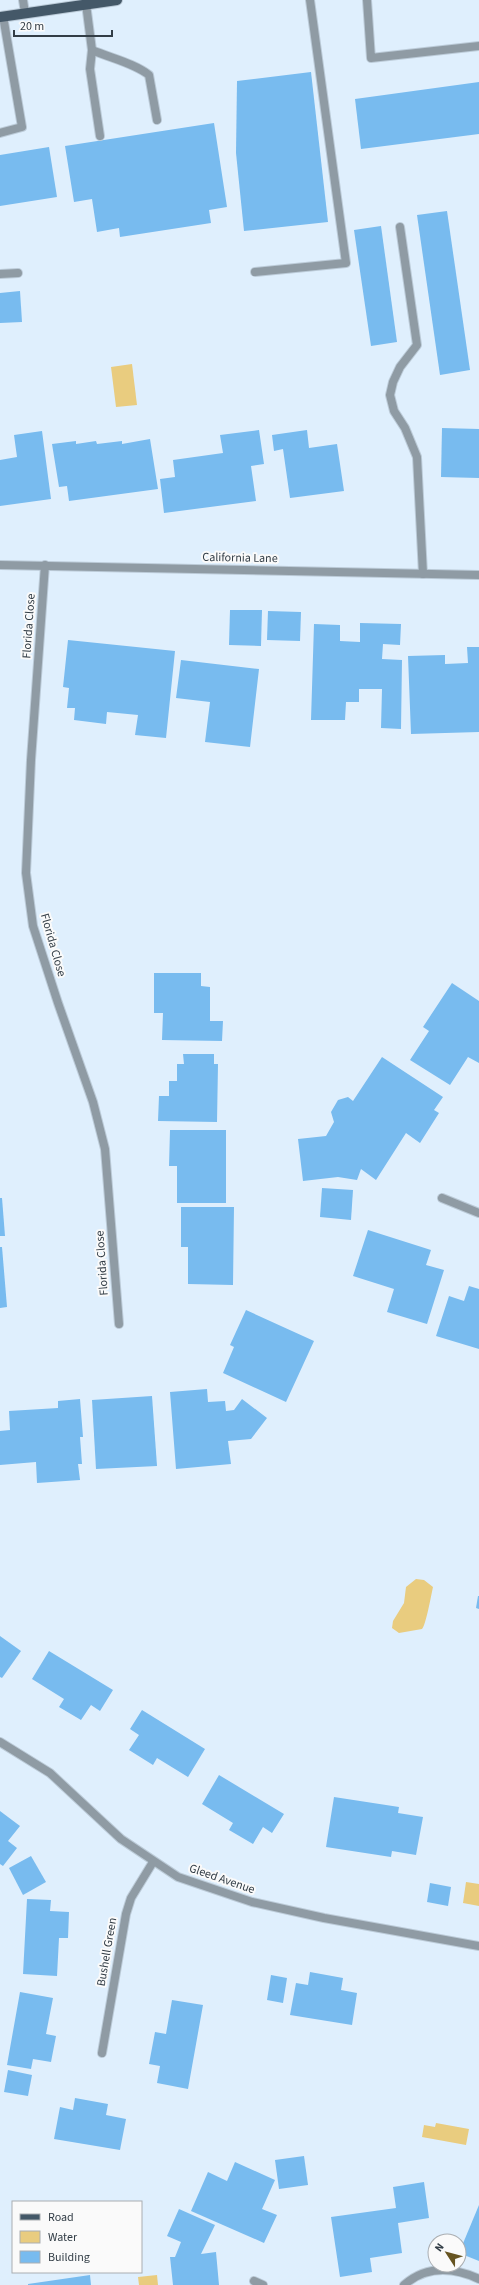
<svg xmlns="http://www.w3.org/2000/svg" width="479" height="2285" viewBox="0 0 479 2285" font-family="'Source Sans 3',sans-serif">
<rect width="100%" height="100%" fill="#dfeffd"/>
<g fill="#e9cc7f">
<polygon points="132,364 137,405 116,407 111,367"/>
<path d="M 416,1579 L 424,1580 L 433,1587 C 431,1596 426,1625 422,1629 L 399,1633 L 392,1628 L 393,1621 L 404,1603 L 406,1587 Z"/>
<polygon points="466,1882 479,1884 479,1906 463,1903"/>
<polygon points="436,2123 469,2129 466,2145 422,2137 424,2125 435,2127"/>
<polygon points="157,2275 158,2285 139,2285 138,2277"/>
</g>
<g fill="#78bbef">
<polygon points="311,72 328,222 244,231 236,153 237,81"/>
<polygon points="479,82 479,134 361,149 355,99"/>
<polygon points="214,123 227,207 209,210 211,223 120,237 119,228 97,232 92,199 74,202 65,146"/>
<polygon points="49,147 57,197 0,206 0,155"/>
<polygon points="447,211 470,370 440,375 417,215"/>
<polygon points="381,226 397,342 371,346 354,230"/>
<polygon points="20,291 22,322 0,323 0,293"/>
<polygon points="442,428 479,429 479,478 441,477"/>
<polygon points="259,430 264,464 251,466 256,501 164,513 160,479 175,477 173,460 223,453 220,435"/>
<polygon points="307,430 309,448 337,444 344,491 290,498 283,449 274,451 272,435"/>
<polygon points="42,431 51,499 0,506 0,460 17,457 14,435"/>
<polygon points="150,439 158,489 69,501 67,486 59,487 52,444 76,441 76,444 96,441 97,444 122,441 122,444"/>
<polygon points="230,610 262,610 261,646 229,645"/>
<polygon points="268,611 301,612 300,641 267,640"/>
<polygon points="360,623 401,624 400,645 383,644 382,659 402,660 401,729 381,728 382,689 359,689 359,702 346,702 345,720 311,720 314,624 340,625 340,641 360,642"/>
<polygon points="68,640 175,651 166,738 135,735 138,715 107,712 106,724 74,720 75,708 67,708 69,688 63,687"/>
<polygon points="467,647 479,647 479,732 411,734 408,656 445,655 445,664 468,663"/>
<polygon points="181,660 259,669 250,747 205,742 210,702 176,698"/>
<polygon points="154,973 201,973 201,986 210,987 210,1021 223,1021 222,1041 162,1040 163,1013 154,1013"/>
<polygon points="452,983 479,1001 479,1063 468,1057 450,1085 410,1060 429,1031 423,1027"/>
<polygon points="183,1054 214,1054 214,1064 218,1064 217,1122 158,1121 159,1096 169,1096 169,1081 177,1081 177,1064 184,1064"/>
<polygon points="382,1057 443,1097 434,1110 439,1113 420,1143 406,1133 376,1180 361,1169 357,1180 338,1177 303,1181 298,1139 326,1136 334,1122 331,1112 338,1100 348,1097 353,1101"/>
<polygon points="170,1130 226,1130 226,1203 177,1203 177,1166 169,1166"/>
<polygon points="322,1188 353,1190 351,1220 320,1217"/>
<polygon points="0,1198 2,1198 5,1236 0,1236"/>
<polygon points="181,1207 234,1207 233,1285 188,1284 188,1247 181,1247"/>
<polygon points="368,1230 431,1250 426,1265 444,1270 427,1324 387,1312 394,1289 353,1276"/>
<polygon points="0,1247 2,1247 7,1307 0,1308"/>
<polygon points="469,1286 479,1289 479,1349 436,1336 449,1296 464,1301"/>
<polygon points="246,1310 314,1341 286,1402 223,1373 234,1347 230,1345"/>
<polygon points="207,1389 208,1402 225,1401 226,1411 234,1410 242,1399 267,1418 251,1439 228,1441 231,1464 176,1469 170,1392"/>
<polygon points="152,1396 157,1466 96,1469 92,1400"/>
<polygon points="80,1399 83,1437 80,1437 82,1464 78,1464 80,1480 37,1483 36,1462 0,1465 0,1431 10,1430 9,1411 58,1408 58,1401"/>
<polygon points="478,1596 479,1596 479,1609 476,1608"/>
<polygon points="0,1636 21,1651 2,1678 0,1677"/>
<polygon points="49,1651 113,1690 100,1711 91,1705 81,1720 59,1707 64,1699 32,1679"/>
<polygon points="142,1710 205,1749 188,1777 157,1758 153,1765 129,1750 139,1735 130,1729"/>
<polygon points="219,1775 284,1814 272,1833 263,1827 253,1844 229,1830 233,1823 202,1804"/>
<polygon points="334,1797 399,1807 398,1813 423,1817 416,1855 392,1851 391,1857 326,1847"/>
<polygon points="0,1811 20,1826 8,1841 17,1848 3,1866 0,1864"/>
<polygon points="31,1856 46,1882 23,1895 9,1868"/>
<polygon points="430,1883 451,1887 448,1906 427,1902"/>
<polygon points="27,1899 51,1900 50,1911 69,1912 68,1938 59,1938 57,1976 23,1974"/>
<polygon points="310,1972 343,1978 341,1990 357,1993 352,2025 290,2015 296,1983 308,1985"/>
<polygon points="271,1975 287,1978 283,2003 267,2000"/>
<polygon points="20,1992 53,1998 46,2034 56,2036 51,2062 33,2059 31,2069 7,2065"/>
<polygon points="172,2000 203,2005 188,2089 157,2083 160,2066 149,2064 155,2032 166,2034"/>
<polygon points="8,2070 32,2075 28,2096 4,2092"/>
<polygon points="75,2098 108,2104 106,2115 126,2119 120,2150 54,2139 60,2107 73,2110"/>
<polygon points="304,2156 308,2185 279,2189 275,2160"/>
<polygon points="235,2162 275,2180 262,2209 277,2215 264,2243 191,2211 208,2172 227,2181"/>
<polygon points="424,2182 429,2218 398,2223 402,2253 370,2258 372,2272 340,2277 331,2217 396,2208 393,2187"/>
<polygon points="479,2205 479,2261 459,2253"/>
<polygon points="179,2209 215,2225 201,2254 216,2252 219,2285 173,2285 170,2257 175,2257 181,2242 167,2236"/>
<polygon points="90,2275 91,2285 28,2285 28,2284"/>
</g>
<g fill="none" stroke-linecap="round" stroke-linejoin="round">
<defs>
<g id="lane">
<polyline points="23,0 25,13"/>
<polyline points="367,0 371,58 479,46"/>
<path d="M 86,4 L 92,50 C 110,58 134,63 149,75 L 157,120"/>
<polyline points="92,50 90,69 100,136"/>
<polyline points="0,133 22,127 3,16"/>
<polyline points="400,227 417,345 400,367 393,382 390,395 394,411 405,428 417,457 423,574"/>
<polyline points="255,272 346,263 310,0"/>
<polyline points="0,274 18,273"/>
</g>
<g id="street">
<polyline points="0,565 479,575"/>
<polyline points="45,565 31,760 26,873 33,926 58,1003 93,1102 105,1149 119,1324"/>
<polyline points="442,1198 479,1213"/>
<polyline points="0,1742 50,1773 121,1839 178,1877 252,1902 324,1918 479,1946"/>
<polyline points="102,2053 126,1914 131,1898 153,1862"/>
<polyline points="254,2281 263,2285"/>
<path d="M 404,2285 C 427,2265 453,2267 479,2279"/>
</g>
<polyline id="primary" points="0,17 117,0"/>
</defs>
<use href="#lane" stroke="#bccbd8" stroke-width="10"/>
<use href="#street" stroke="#bccbd8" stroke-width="10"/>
<use href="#primary" stroke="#bccbd8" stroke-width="12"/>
<use href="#lane" stroke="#8f9ba4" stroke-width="8"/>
<use href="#street" stroke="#8f9ba4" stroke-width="8"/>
<use href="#primary" stroke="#445868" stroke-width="10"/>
</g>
<g text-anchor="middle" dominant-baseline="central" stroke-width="4" stroke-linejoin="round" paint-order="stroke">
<g font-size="12" fill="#323d46" stroke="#fafafa">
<text transform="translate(240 558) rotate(1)">California Lane</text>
<text transform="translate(29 626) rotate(-86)">Florida Close</text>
<text transform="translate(53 945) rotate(74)">Florida Close</text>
<text transform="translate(102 1263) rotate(-94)">Florida Close</text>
<text transform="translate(222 1879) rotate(19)">Gleed Avenue</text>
<text transform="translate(107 1952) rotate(-80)">Bushell Green</text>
</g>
</g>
<rect x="12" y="2201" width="130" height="72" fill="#fafafa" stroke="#aaaeb2"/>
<rect x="20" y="2214" width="20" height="6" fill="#445868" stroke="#aaaeb2"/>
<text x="48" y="2221" font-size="12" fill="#323d46">Road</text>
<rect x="20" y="2231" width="20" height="12" fill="#e9cc7f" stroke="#aaaeb2"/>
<text x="48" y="2241" font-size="12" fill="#323d46">Water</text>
<rect x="20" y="2251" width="20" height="12" fill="#78bbef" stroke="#aaaeb2"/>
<text x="48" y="2261" font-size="12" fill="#323d46">Building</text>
<g transform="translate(447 2253) rotate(306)"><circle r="19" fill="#fafafa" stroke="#aaaeb2"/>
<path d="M0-3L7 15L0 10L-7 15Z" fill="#665421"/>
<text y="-6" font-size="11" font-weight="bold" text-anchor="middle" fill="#323d46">N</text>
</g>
<path d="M14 30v6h98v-6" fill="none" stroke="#323d46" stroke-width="2"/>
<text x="20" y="30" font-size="12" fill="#323d46" stroke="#fafafa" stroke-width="3" paint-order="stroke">20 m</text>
</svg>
